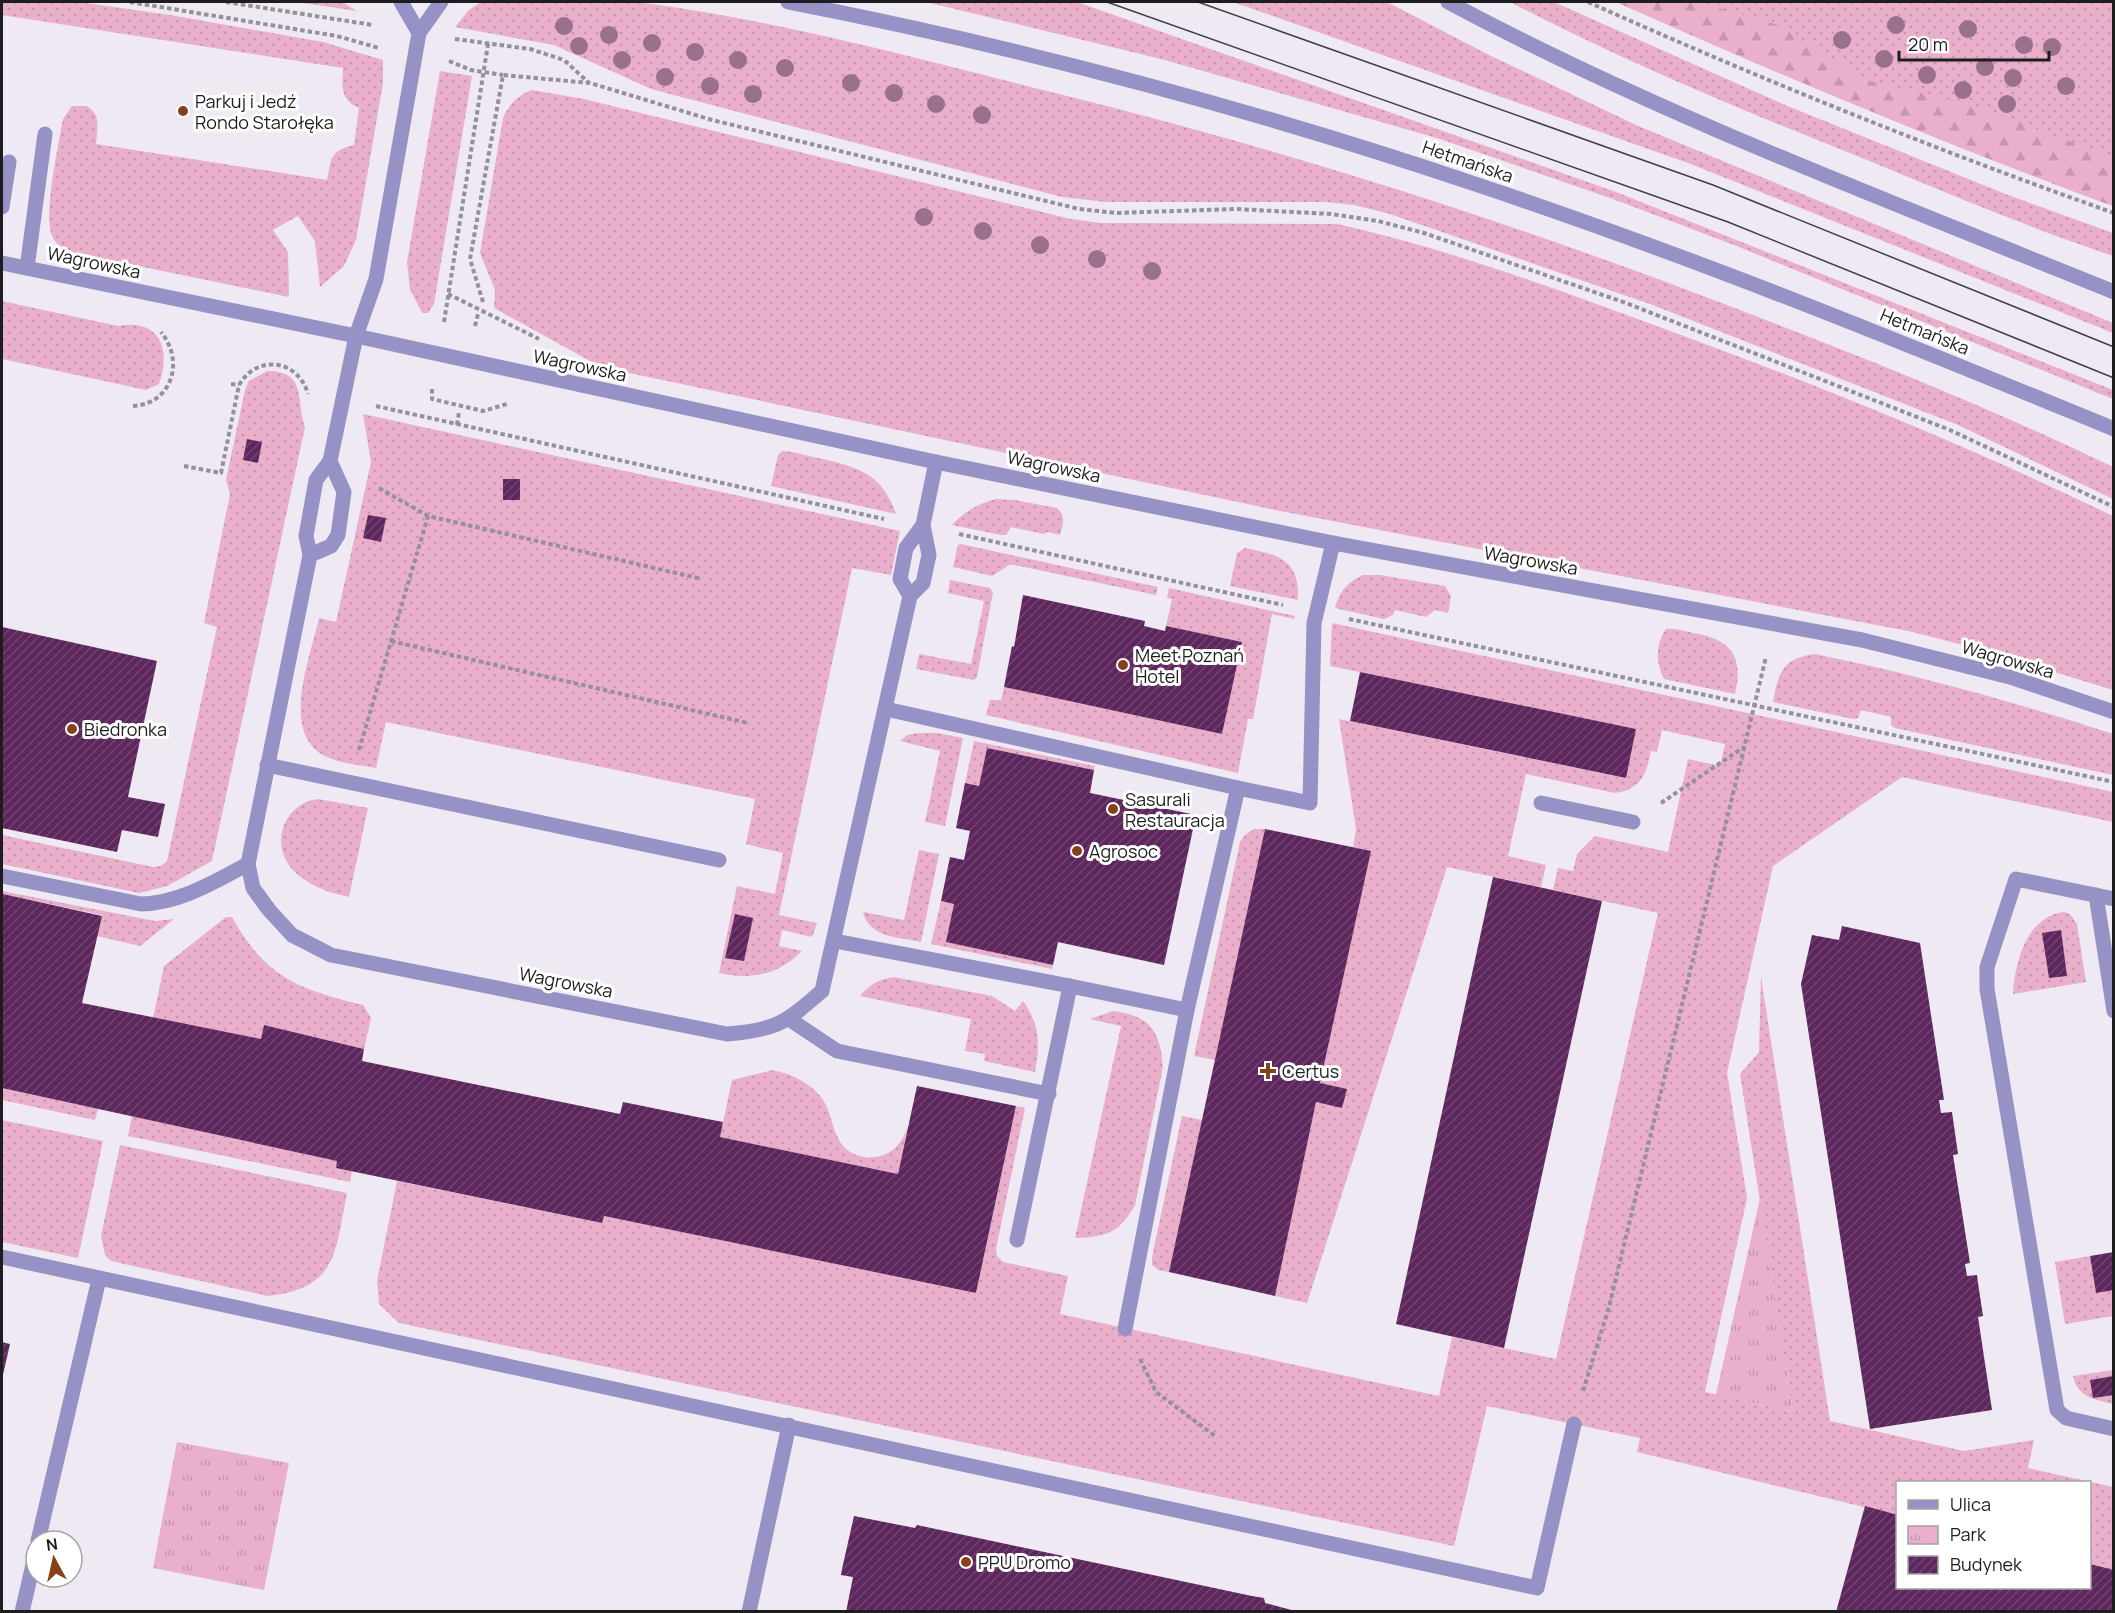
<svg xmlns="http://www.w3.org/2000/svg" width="2115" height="1613" viewBox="0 0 2115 1613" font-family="Manrope,sans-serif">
<defs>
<pattern id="grass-dots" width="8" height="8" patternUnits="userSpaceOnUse" patternTransform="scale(1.5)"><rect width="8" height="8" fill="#e9afcb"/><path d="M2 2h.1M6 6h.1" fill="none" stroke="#c796ae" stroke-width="1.8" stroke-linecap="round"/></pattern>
<pattern id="forest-firs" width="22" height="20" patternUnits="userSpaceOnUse" patternTransform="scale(1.5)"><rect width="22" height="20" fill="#e9afcb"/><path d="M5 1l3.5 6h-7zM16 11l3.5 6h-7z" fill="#c796ae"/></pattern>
<pattern id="park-tufts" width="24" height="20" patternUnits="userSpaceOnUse" patternTransform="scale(1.5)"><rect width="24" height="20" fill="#e9afcb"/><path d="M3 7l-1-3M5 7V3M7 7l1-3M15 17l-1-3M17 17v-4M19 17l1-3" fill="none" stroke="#c796ae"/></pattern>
<pattern id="building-hatch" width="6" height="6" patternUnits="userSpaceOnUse" patternTransform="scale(1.5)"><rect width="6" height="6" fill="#5d265c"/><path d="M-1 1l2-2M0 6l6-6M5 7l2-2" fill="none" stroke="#70446f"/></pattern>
</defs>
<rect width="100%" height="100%" fill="#eee9f3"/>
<g fill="url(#grass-dots)">
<path d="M 2,2 L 80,2 L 170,15 L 323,42 L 383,60 L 383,83 L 356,240 L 344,266 L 320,287 L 315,241 L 298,216 L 273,230 L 288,252 L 289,297 L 75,253 C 66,249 57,246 53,238 C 42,218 59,143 63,119 L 72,106 L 87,106 C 102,116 97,129 96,144 L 327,180 C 332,158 329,151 354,145 L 359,108 C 340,99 342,87 343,68 L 2,15 Z"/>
<polygon points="296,2 342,2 357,11"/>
<path d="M 481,2 C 529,1 589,0 636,2 C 780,20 922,60 1063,95 C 1301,154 1529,228 1758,317 C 1878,363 1997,411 2113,467 L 2113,499 L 1958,425 L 1650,304 L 1390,214 L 1354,205 L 1326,202 L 1106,202 L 1062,197 L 651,89 L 554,45 L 455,27 L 469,10 Z"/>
<polygon points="926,2 1077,2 1616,192 2113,390 2113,399 1734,245 1613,199 1440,139 1165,60"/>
<polygon points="1233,2 1387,2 1485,53 1636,125 2113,323 2113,333 1688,163"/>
<path d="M 1510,2 L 1554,2 L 1785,105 L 2008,195 L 2113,233 L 2113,256 C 2032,229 1952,195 1872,162 C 1749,113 1627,63 1510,2 Z"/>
<path d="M 1616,2 L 2113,2 L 2113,206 C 1945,144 1780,75 1616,2 Z"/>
<polygon points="440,71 472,76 434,304 428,313 422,313 410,289 407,262"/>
<path d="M 532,90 L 584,99 L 1071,219 L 1101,223 L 1337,224 C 1450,249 1561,291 1670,331 C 1820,386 1969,446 2113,516 L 2113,690 L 2000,655 L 1913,632 L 1275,510 L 601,367 L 494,308 L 495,290 L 480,253 L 503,118 C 510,103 517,96 532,90 Z"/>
<path d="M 2,301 L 118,326 C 159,318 172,349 159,384 L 146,390 L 2,359 Z"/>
<path d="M 267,371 C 307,371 296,400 305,427 L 212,861 L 167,886 L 139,893 L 2,864 L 2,835 L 153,867 L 161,866 L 167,861 L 217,627 L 204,623 L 230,494 L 226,480 L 245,390 L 249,381 Z"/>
<path d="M 363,414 L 900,531 L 891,575 L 852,568 L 779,915 L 817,923 L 812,937 L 782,930 L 779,946 L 802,951 C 778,975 752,980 719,973 L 737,886 L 775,894 L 783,853 L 746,844 L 755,799 L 386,722 L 376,768 C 361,765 341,764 327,757 C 278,735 311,656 319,618 L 336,622 L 371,462 Z"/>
<path d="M 782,451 C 794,451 806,456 818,458 C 858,467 882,473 896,514 L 771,486 L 778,455 Z"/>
<path d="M 996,499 L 1015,500 L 1057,508 C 1066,516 1063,524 1060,535 L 1047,532 L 1044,534 L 1011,527 L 1006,535 L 1001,535 L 952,525 C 965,511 977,504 996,499 Z"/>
<polygon points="961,544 1158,587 1156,595 1015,565 1009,565 992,576 953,567 958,545"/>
<path d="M 1245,548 C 1278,555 1300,559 1298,600 L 1230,586 L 1237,553 Z"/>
<path d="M 1363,575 L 1380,575 L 1445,586 L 1451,596 L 1448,613 L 1435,610 L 1426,617 L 1395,610 L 1393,615 L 1384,619 L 1335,608 C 1340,590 1347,583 1363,575 Z"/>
<polygon points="950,580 990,588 993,592 977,677 974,680 916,669 919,654 971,664 984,601 948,593"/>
<polygon points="1169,588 1295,616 1294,619 1272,614 1253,719 1248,719 1238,773 986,715 990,700 1001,700 1004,687 1222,734 1242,642 1166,626 1172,599 1167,598"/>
<path d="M 1332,623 L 2113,792 L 2113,822 L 1902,777 L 1773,866 L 1727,1073 L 1747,1198 L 1705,1392 L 1793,1411 L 1740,1074 L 1759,1052 L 1761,977 L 1830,1421 L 1964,1451 L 2034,1440 L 2028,1468 L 2113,1487 L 2113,1570 L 2090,1564 L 2090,1482 L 1898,1482 L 1897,1515 L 1637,1452 L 1640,1438 L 1487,1406 L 1454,1546 L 399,1323 L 379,1304 L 377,1281 L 397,1181 L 602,1223 L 604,1216 L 976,1293 L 1016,1106 L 1025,1108 L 996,1249 L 997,1256 L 1003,1262 L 1068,1276 L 1060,1314 L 1439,1396 L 1452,1337 L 1556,1359 L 1658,913 L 1553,890 L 1558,868 L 1573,871 L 1577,854 L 1595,836 L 1668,852 L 1688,759 L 1720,766 L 1725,744 L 1662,730 L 1657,752 L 1651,751 C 1646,775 1641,789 1615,793 L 1526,774 L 1508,856 L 1546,865 L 1541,887 L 1447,867 L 1307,1303 L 1275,1296 L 1316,1102 L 1342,1107 L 1346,1090 L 1320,1083 L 1370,851 L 1353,847 L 1356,829 L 1339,719 L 1625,778 L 1636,729 L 1330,666 Z"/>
<path d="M 1666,629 C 1675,628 1684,631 1693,633 C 1731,639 1744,657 1735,694 L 1664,679 C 1656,663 1655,645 1666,629 Z"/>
<path d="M 1815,654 C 1917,675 2015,702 2113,734 L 2113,775 L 1895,728 L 1891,725 L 1891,717 L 1861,710 L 1858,718 L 1853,719 L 1773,702 C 1778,673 1783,658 1815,654 Z"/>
<polygon points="918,733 937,733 963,738 945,826 925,822 940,751 900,741 907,735"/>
<polygon points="974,741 1095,766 1094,770 987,748 979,786 965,783"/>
<path d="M 318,799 L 368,808 L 349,897 C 327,892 308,886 292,869 C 269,842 285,803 318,799 Z"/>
<polygon points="1254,829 1265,829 1215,1060 1194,1056 1240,842 1245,835"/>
<path d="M 919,850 L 939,854 L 921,942 C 899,937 869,938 863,912 L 904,920 Z"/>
<polygon points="2,891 155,921 174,919 140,946 97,936 102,915 3,894 2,902"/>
<polygon points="941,901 954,904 947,942 1053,965 1052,969 931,944"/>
<path d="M 2064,912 L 2070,914 L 2077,924 L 2086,982 L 2013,994 C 2015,962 2026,917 2064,912 Z"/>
<path d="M 226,917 L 232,917 C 266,978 298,989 363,1005 L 371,1018 L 364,1049 L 264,1025 L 261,1039 L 153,1018 L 164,966 Z"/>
<path d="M 894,977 L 992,996 L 1015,1011 L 1023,1001 C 1040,1025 1040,1044 1035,1072 L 984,1061 L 985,1054 L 965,1051 L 971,1019 L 860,996 C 870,984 879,979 894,977 Z"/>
<path d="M 1113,1011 C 1151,1016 1160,1031 1163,1067 L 1135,1205 C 1119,1233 1107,1237 1075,1238 L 1121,1026 L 1090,1019 Z"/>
<path d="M 773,1070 C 791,1074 809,1082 821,1097 C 832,1111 831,1129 841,1143 C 852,1160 878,1162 894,1149 C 901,1143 905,1134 908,1126 L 898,1174 L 720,1137 L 732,1080 Z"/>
<polygon points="2,1088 98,1109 95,1120 2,1100"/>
<polygon points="132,1116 337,1161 336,1168 352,1171 350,1182 128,1136"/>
<polygon points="1182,1116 1202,1120 1169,1272 1158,1270 1152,1265 1152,1257"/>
<polygon points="2,1120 103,1141 78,1258 2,1242"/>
<path d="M 120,1145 L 347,1193 C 335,1251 339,1288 268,1296 L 111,1261 L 105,1255 L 101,1236 Z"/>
<polygon points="2090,1256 2096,1293 2113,1290 2113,1316 2065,1324 2055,1262"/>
<path d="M 2113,1370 L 2113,1404 C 2094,1399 2078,1398 2073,1376 Z"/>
</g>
<path fill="url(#forest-firs)" d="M 1616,2 L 1698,2 L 1778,25 L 1870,81 L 1970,105 L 2113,157 L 2113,206 C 1945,144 1780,75 1616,2 Z"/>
<g fill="url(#park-tufts)">
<polygon points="1760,1198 1793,1411 1716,1395"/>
<polygon points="177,1442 289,1463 264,1590 153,1568"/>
</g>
<g fill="url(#building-hatch)">
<polygon points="247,439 262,442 258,463 243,460"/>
<rect x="503" y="479" width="17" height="21"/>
<polygon points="368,515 386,518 381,542 363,538"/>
<polygon points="1023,595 1145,621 1144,626 1165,631 1166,626 1242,642 1222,734 1004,687 1012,646 1014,647"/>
<polygon points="2,627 157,661 128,797 165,804 158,837 122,830 117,852 2,828"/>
<polygon points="1360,672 1636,729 1626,778 1350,721"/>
<polygon points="987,748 1094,770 1090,793 1196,815 1164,965 1058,942 1053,965 946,942 954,904 941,901 950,857 964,860 970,831 956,828 965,783 979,786"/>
<polygon points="1265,829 1371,851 1320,1083 1347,1089 1342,1108 1316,1102 1275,1296 1169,1272"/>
<polygon points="1493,877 1602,901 1504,1348 1396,1324"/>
<polygon points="3,894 102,916 82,1003 261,1039 264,1025 364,1049 362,1061 620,1114 623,1102 702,1118 723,1122 720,1137 898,1174 917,1086 1016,1106 976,1293 604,1216 602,1223 336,1168 337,1161 2,1088"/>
<polygon points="735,914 753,918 744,961 725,958"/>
<polygon points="1842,926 1920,943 1944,1100 1939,1100 1941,1113 1952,1112 1958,1154 1953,1155 1970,1263 1965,1264 1967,1276 1977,1275 1978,1283 1983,1316 1978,1317 1992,1410 1870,1429 1801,984 1812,935 1839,940"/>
<polygon points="2061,930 2067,976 2049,978 2042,933"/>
<polygon points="2114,1252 2114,1290 2096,1293 2090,1256"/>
<polygon points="2,1342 10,1344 2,1379"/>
<polygon points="2114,1376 2114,1395 2093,1398 2090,1380"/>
<polygon points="1865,1506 1898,1515 1898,1588 2090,1588 2090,1564 2114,1570 2114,1612 1836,1612"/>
<polygon points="854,1516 915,1528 917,1525 1252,1596 1264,1598 1265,1603 1299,1612 846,1612 853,1577 841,1575 842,1569"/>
</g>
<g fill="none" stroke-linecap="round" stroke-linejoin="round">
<g stroke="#959198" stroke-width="4" stroke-dasharray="4.5 3" stroke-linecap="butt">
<polyline points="130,2 337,36 379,48"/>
<polyline points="226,2 373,25"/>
<path d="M 1588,2 C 1760,79 1936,150 2114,213"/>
<polyline points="455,39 530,49 564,60 589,83"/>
<polyline points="449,61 471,70 503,75"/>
<polyline points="448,294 539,339"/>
<polyline points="483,302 470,259 503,75 590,83 712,120 1079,209 1117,213 1236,209 1331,214 1378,221 1424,233 1626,303 1950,430 2114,507"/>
<polyline points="444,322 488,44"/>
<polyline points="475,326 478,314"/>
<polyline points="231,384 239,385"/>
<polyline points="432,389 432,399 483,411 507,404"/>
<path d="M 133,406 C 172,404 185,361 161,332"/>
<polyline points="376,406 884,519"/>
<polyline points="457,425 459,412"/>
<path d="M 184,466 L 221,473 L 239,385 C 257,354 298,359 308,394"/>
<polyline points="379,488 428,516 702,579"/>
<polyline points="959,534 1283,605"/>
<polyline points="1349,619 2114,782"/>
<polyline points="391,641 748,723"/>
<polyline points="359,750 428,516"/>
<polyline points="1661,803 1744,747"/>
<polyline points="1140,1359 1156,1392 1215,1436"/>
<polyline points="1583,1391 1609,1307 1766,657"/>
</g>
<g stroke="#9792c6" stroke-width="15">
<polyline points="401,2 419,33"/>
<path d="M 441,2 L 419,33 L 376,279 L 356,336 L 330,461 L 316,480 L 306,536 L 310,555 L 248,864 L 253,888 L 269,910 L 292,935 L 331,955 L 727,1034 C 777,1030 785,1023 822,991 L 910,596 L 923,583 L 929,555 L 923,525 L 936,462"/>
<path d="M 788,2 C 1019,47 1249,108 1472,183 C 1689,255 1902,342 2114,429"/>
<path d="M 1448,2 C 1661,116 1890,201 2114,292"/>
<polyline points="2,207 9,162"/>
<polyline points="2,263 356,336 936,462 1333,543 1862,640 2010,677 2114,712"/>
<polyline points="27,268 45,134"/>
<polyline points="310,555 331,546 338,535 344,492 330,461"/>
<polyline points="910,596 900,579 906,548 923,525"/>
<polyline points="886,709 1238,788"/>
<polyline points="267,765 719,860"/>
<polyline points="1541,803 1633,822"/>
<path d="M 2,876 L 141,904 C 180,903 214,882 248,864"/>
<polyline points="2096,895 2114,1011"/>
<polyline points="2114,899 2016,879 1987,967 1987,989 2057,1410 2066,1418 2114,1429"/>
<polyline points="835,941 1070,986 1017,1240"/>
<polyline points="1070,986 1187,1010"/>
<polyline points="789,1019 837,1051 1049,1094"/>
<polyline points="2,1257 1537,1588 1574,1424"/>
<polyline points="1125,1329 1187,1010 1238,788 1310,803 1314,623 1333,543"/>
<polyline points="38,1541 99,1279"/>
<polyline points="22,1612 36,1552"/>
<polyline points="749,1612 789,1425"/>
</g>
<g stroke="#403e43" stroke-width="1.5">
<polyline points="1107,2 1728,222 2114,378"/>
<polyline points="1198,2 1713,185 2114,347"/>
</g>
</g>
<g fill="#99718d">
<circle cx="1896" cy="25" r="9"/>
<circle cx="564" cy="26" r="9"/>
<circle cx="1968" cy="29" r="9"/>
<circle cx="609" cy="35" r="9"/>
<circle cx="1842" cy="40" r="9"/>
<circle cx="652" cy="43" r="9"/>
<circle cx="2024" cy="45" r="9"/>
<circle cx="579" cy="46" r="9"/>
<circle cx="2052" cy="47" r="9"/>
<circle cx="695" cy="52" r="9"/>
<circle cx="1884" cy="59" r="9"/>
<circle cx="622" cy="60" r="9"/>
<circle cx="738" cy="60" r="9"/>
<circle cx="1985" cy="67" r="9"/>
<circle cx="785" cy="68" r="9"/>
<circle cx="1927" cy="75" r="9"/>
<circle cx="665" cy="77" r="9"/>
<circle cx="2013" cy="78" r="9"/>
<circle cx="851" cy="83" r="9"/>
<circle cx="710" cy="86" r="9"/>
<circle cx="2066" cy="86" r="9"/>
<circle cx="1963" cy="90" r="9"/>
<circle cx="894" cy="93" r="9"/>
<circle cx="753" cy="94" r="9"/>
<circle cx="936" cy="104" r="9"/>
<circle cx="2007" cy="104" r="9"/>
<circle cx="982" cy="115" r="9"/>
<circle cx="924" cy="217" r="9"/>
<circle cx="983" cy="231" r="9"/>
<circle cx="1040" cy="245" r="9"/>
<circle cx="1097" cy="259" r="9"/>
<circle cx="1152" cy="271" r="9"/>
</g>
<g fill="#864117" stroke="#fff" stroke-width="2">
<circle cx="183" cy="111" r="6"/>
<circle cx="1123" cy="665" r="6"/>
<circle cx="72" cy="729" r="6"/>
<circle cx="1113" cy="809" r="6"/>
<circle cx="1077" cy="851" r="6"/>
<path d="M1265 1062h6v6h6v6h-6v6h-6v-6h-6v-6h6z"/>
<circle cx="966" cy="1562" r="6"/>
</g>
<g text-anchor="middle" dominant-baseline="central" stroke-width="6" stroke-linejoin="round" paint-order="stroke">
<g font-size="18" fill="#1d1c1f" stroke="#fff" text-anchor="start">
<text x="195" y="101">Parkuj i Jedź<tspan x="195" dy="21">Rondo Starołęka</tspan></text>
<text x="1135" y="655">Meet Poznań<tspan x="1135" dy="21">Hotel</tspan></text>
<text x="84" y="729">Biedronka</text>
<text x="1125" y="799">Sasurali<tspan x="1125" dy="21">Restauracja</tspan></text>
<text x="1089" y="851">Agrosoc</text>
<text x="1282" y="1071">Certus</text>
<text x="978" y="1562">PPU Dromo</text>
</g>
<g font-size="18" fill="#1d1c1f" stroke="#fff">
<text transform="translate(1468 161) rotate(19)">Hetmańska</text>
<text transform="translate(94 262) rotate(12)">Wagrowska</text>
<text transform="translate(1925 331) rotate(22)">Hetmańska</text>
<text transform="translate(580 365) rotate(12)">Wagrowska</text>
<text transform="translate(1054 466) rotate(12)">Wagrowska</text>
<text transform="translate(1531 560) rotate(10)">Wagrowska</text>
<text transform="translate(2008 659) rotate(16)">Wagrowska</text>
<text transform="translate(566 982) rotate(11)">Wagrowska</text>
</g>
</g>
<rect width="2115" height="1613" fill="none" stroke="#1d1c1f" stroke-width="6"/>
<rect x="1896" y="1481" width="195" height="108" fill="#ffffff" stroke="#a5a4a5" stroke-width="1.5"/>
<rect x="1908" y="1500" width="30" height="9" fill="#9792c6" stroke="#a5a4a5" stroke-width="1.5"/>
<text x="1950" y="1511" font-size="18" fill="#1d1c1f">Ulica</text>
<rect x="1908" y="1526" width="30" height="18" fill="url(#park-tufts)" stroke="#a5a4a5" stroke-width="1.5"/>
<text x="1950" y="1541" font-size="18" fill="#1d1c1f">Park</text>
<rect x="1908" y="1556" width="30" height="18" fill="url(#building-hatch)" stroke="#a5a4a5" stroke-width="1.5"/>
<text x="1950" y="1571" font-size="18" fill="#1d1c1f">Budynek</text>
<g transform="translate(54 1559) rotate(352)"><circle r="28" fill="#ffffff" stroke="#a5a4a5" stroke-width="1.5"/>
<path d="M0-4.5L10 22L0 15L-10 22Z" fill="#864117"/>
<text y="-9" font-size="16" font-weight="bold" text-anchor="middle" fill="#1d1c1f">N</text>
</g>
<path d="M1899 51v9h150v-9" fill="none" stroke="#1d1c1f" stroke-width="3"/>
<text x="1908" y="51" font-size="18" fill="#1d1c1f" stroke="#ffffff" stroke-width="4.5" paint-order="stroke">20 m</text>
</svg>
